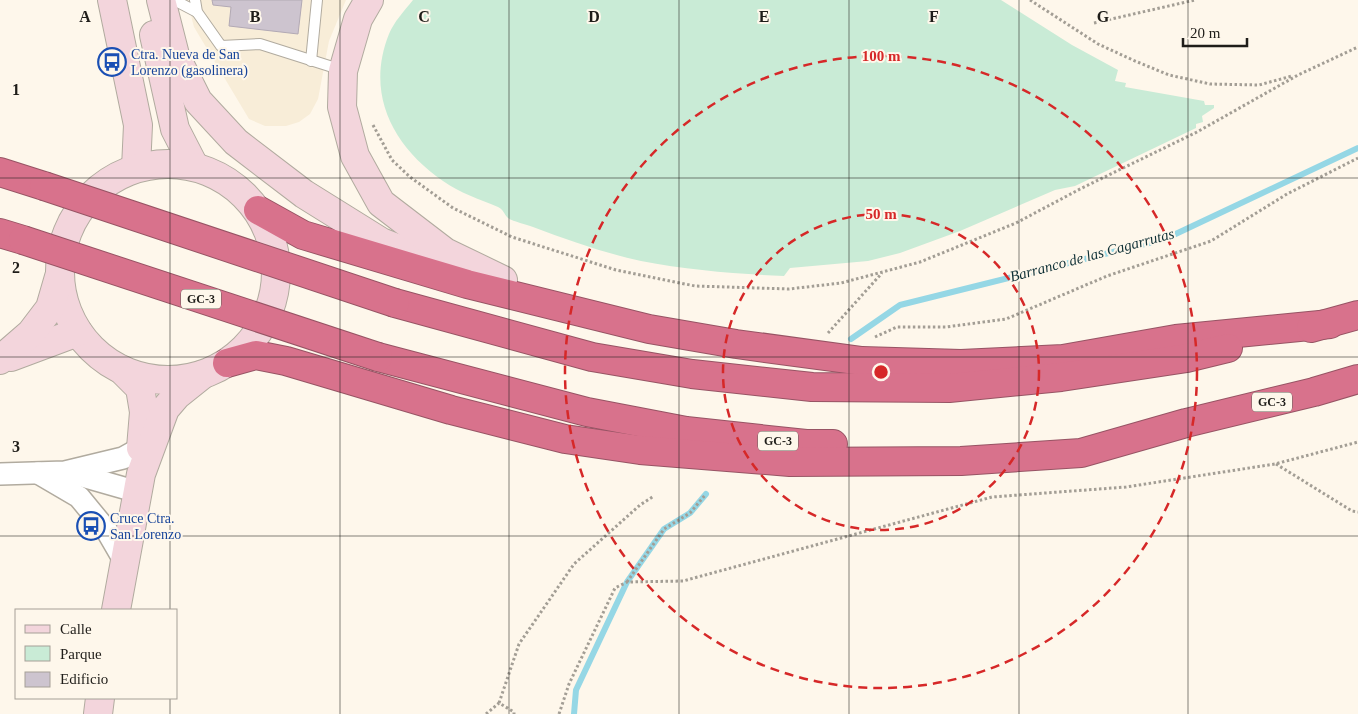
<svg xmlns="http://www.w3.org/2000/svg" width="1358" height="714" viewBox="0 0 1358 714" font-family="'Times New Roman',serif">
<rect width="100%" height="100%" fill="#fef7eb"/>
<polygon fill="#f8edd8" points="187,0 346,0 329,41 318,99 310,114 299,122 286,126 265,126 249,119 194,27"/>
<path fill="#c9ebd6" d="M 413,0 L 1001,0 L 1072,45 L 1118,70 L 1115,81 L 1126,83 L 1125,87 L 1204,101 L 1205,105 L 1214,105 L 1214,108 L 1202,116 L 1203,122 L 1196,124 L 1196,128 L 1075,186 L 1055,190 L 960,231 L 900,253 L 868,261 L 790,268 L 784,276 C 736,274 688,270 641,261 C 604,253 568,240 533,227 C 526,224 514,222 508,218 C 504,214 503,209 498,207 C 479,199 460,193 443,181 C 393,146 365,94 389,34 C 394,22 404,11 413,0 Z"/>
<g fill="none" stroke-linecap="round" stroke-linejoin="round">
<g stroke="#95d7e5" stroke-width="6">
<polyline points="851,339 900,305 1165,239 1358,148"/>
<polyline points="574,714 576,690 627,582 664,529 690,513 706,494"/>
</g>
</g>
<polygon fill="#cdc4cf" stroke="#b2a9b4" points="212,0 302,0 298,34 229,26 231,7 213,5"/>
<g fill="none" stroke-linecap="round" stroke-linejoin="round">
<defs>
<g id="lane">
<polyline points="174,0 197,12"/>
<polyline points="195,0 197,12 221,46 260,44 342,70"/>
<polyline points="311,61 317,0"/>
</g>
<g id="street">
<polyline points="68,472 138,492"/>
<polyline points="38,473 79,497 107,531 125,562"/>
<polyline points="0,474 65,472 123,458 141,448"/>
</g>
<g id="secondary">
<polyline points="112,0 138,125 136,168"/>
<polyline points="161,0 175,55 198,101 236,142 304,194 381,242 437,264"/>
<polyline points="369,0 358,19 343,71 342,107 355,156 381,203 445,252 503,280"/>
<polyline points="154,35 175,129 194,166"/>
<circle cx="168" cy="272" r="108"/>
<polyline points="11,357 78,332"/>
<polyline points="0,360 31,333 50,308 59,277"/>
<polyline points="122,370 140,388 144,412 141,448"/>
<polyline points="116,610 141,474 165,409 177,395 202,375"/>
<polyline points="98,714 100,698"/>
</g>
<g id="highway">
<polyline points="0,172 44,186"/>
<polyline points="258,210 303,235 467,284 649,329 736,344 862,361 961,364 1063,359 1176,339 1330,324"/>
<polyline points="0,233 23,240"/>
<polyline points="395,303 592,357 692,374 812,387 949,388 1061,377 1187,358 1228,348"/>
<polyline points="1311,328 1358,315"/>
<polyline points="378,357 587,412 686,431 806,444 833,444"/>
<polyline points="227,363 256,355 286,361 451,410 565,439 640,450 790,462 961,461 1081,453 1186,423 1314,392 1358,379"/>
</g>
</defs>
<use href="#lane" stroke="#b1ab9f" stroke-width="12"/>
<use href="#street" stroke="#b1ab9f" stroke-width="24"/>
<use href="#secondary" stroke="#b1ab9f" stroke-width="30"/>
<use href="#highway" stroke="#975464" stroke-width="30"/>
<g stroke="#a39e95" stroke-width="3" stroke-dasharray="2.5 2.5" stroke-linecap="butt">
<polyline points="1030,0 1098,44 1135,61 1169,75 1210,84 1259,85 1292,76"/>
<polyline points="1094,23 1195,0"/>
<polyline points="373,125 392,160 410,177 453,208 512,237 616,270 695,286 789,289 841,283 920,262 1016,223 1082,188 1197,132 1298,75 1358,47"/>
<polyline points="828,333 882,273"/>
<polyline points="875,337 897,327 946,327 1006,319 1107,276 1211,241 1287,194 1358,158"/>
<polyline points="1276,464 1352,511 1358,512"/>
<polyline points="627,582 664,529 690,513 706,494"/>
<polyline points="499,703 519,644 574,564 640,505 654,496"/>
<polyline points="486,714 499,703 514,712 514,714"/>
<polyline points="559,714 569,684 615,588 627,582 683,581 992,497 1126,487 1275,464 1358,442"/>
</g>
<use href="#lane" stroke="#fff" stroke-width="10"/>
<use href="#street" stroke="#fff" stroke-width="21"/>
<use href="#secondary" stroke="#f3d5dc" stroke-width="28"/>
<use href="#highway" stroke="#d8728c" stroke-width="28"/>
<defs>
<g id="highway-bridge">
<polyline points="44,186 395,303"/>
<polyline points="23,240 378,357"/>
</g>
</defs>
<use href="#highway-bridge" stroke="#975464" stroke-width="30" stroke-linecap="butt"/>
<use href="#highway-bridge" stroke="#d8728c" stroke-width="28"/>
</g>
<path fill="none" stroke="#1f1d19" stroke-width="1" stroke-opacity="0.55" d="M 170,0 L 170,610M 340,0 L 340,714M 509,0 L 509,714M 679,0 L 679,714M 849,0 L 849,714M 1019,0 L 1019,714M 1188,0 L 1188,714M 0,178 L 1358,178M 0,357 L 1358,357M 0,536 L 1358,536M 170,698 L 170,714"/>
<g fill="none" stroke="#d62828" stroke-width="2.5" stroke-dasharray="9 6">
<circle cx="881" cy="372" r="158"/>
<circle cx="881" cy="372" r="316"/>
</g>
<defs>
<symbol id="bus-ring" viewBox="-11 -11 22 22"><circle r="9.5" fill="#fef7eb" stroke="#1a4fb4" stroke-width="1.5"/><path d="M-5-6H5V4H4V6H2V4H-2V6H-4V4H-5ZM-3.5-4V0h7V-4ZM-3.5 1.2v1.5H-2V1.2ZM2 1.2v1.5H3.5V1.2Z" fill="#1a4fb4"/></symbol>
</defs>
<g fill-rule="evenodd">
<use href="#bus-ring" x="96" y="46" width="32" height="32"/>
<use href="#bus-ring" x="75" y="510" width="32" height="32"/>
</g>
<g text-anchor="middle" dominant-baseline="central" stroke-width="4" stroke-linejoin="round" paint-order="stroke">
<g fill="#fef7eb" stroke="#625e58" stroke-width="1">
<rect x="181" y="289.5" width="40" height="19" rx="4"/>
<rect x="1252" y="392.5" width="40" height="19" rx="4"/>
<rect x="758" y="431.5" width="40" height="19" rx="4"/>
</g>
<g font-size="12" font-weight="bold" fill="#1f1d19">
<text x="201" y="299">GC-3</text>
<text x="1272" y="402">GC-3</text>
<text x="778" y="441">GC-3</text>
</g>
<g font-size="14" fill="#164399" stroke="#fef7eb" text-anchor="start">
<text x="131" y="54">Ctra. Nueva de San<tspan x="131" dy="16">Lorenzo (gasolinera)</tspan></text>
<text x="110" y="518">Cruce Ctra.<tspan x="110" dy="16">San Lorenzo</tspan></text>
</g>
<g font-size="15" font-style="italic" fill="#0f3036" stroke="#fef7eb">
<text transform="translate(1092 255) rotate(-15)">Barranco de las Cagarrutas</text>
</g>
</g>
<g font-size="16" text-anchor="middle" font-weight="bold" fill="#1f1d19" stroke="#fef7eb" stroke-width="4" stroke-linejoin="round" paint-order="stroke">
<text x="85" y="22">A</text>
<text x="255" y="22">B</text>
<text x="424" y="22">C</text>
<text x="594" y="22">D</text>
<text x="764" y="22">E</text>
<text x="934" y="22">F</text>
<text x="1103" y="22">G</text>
<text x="16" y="95">1</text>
<text x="16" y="273">2</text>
<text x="16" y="452">3</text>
</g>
<circle cx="881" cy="372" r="8" fill="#d62828" stroke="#fef7eb" stroke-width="2.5"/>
<g font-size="15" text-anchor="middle" font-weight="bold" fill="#d62828" stroke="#fef7eb" stroke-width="4" stroke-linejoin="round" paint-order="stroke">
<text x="881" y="61">100 m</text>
<text x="881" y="219">50 m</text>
</g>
<rect x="15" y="609" width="162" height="90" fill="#fef7eb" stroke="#a5a097"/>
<rect x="25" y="625" width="25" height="8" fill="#f3d5dc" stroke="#a5a097"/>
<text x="60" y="634" font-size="15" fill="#1f1d19">Calle</text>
<rect x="25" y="646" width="25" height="15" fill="#c9ebd6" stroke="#a5a097"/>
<text x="60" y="659" font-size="15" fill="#1f1d19">Parque</text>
<rect x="25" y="672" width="25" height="15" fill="#cdc4cf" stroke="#a5a097"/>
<text x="60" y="684" font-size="15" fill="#1f1d19">Edificio</text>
<path d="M1183 38v8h64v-8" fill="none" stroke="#1f1d19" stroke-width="2.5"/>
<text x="1190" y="38" font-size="15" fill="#1f1d19" stroke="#fef7eb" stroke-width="4" paint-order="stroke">20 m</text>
</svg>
